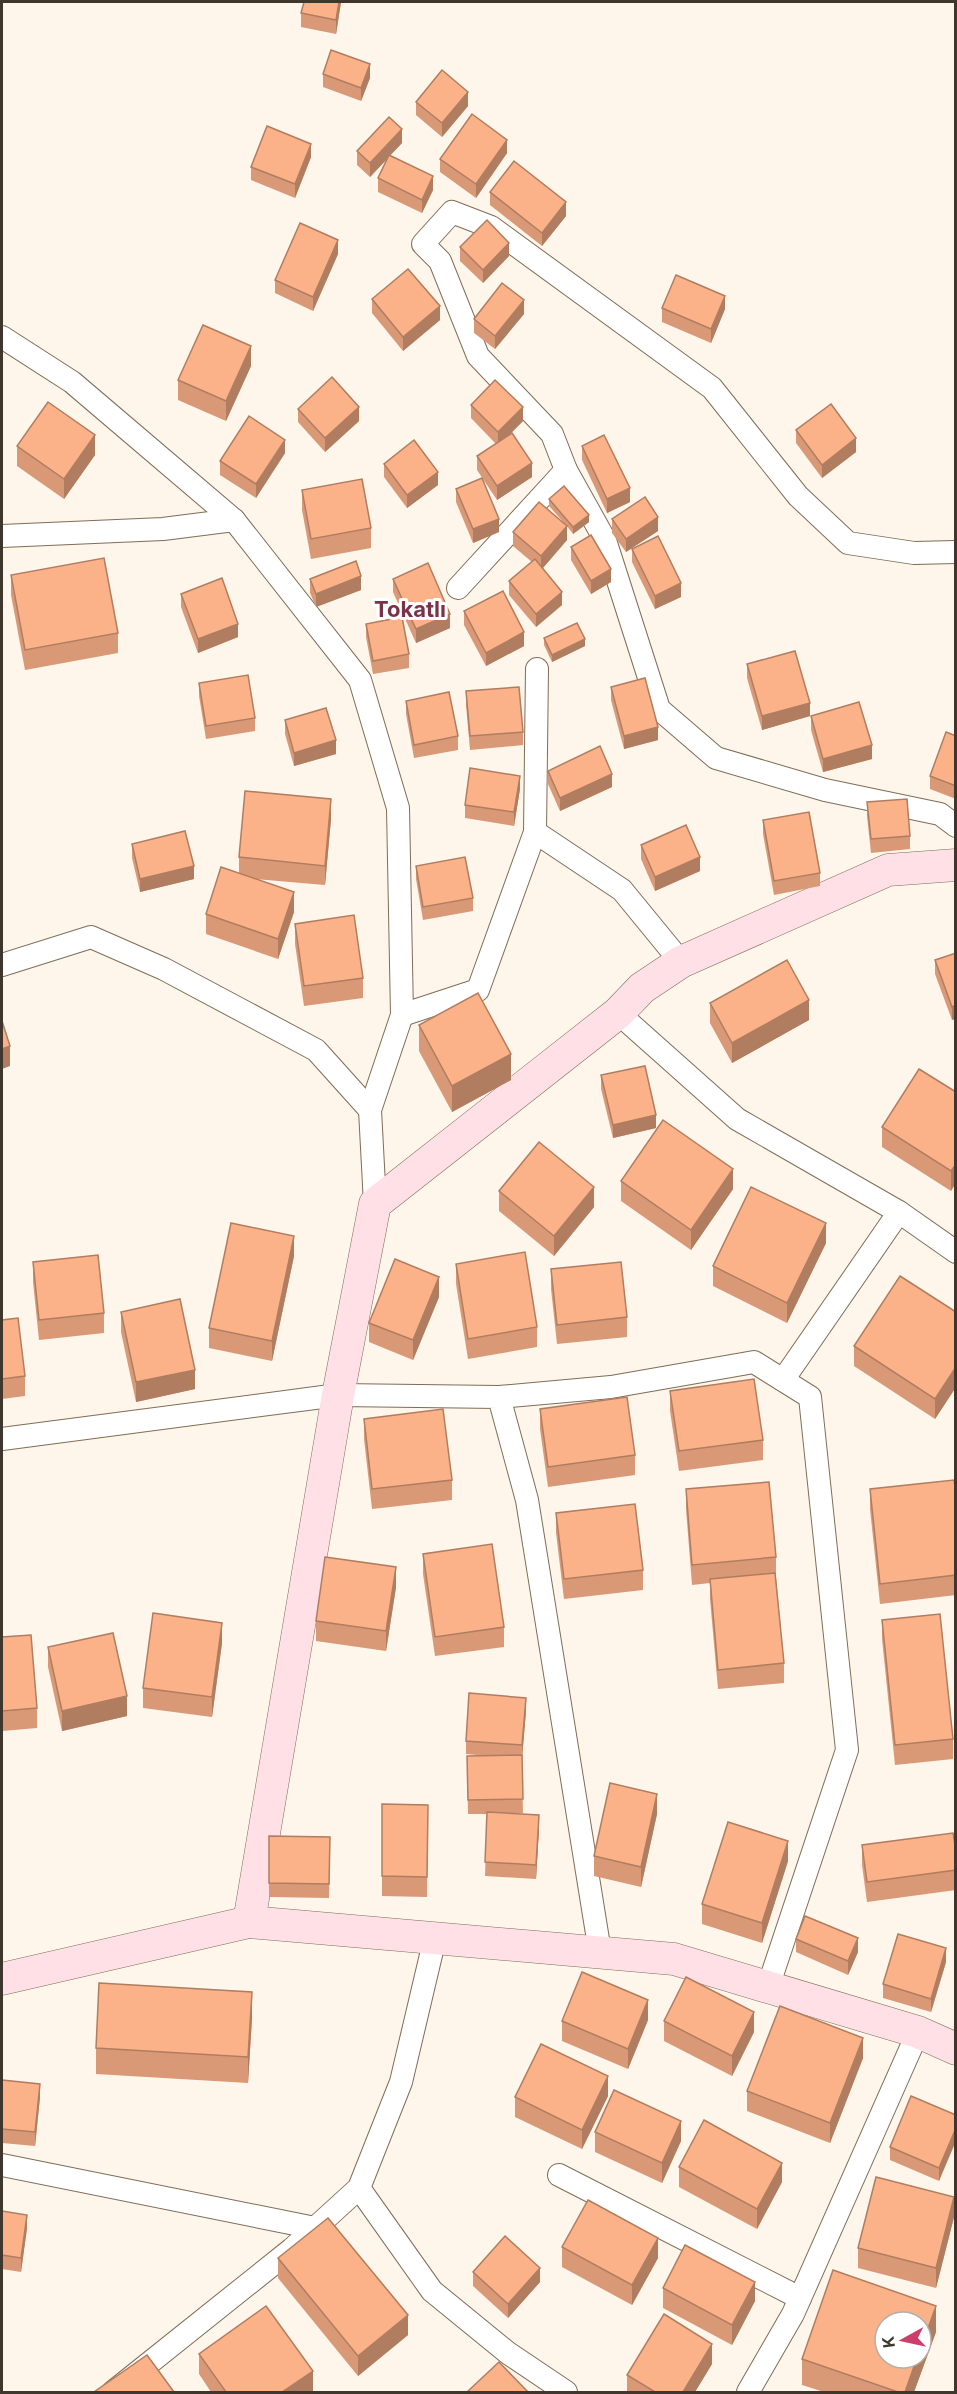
<svg xmlns="http://www.w3.org/2000/svg" width="957" height="2394" viewBox="0 0 957 2394" font-family="Inter,sans-serif">
<rect width="100%" height="100%" fill="#fef5eb"/>
<g fill="none" stroke-linecap="round" stroke-linejoin="round">
<defs>
<g id="street">
<polyline points="2,337 72,382 234,520"/>
<polyline points="2,536 163,529 234,520 360,680 398,808 402,1015 370,1110 375,1204"/>
<polyline points="956,552 914,553 848,543 798,496 712,388 491,227 452,212 423,244 440,261 478,356 552,434 566,470 605,540 659,709 716,758 825,790 940,814 956,826"/>
<polyline points="458,588 566,470"/>
<polyline points="535,832 622,890 681,962"/>
<polyline points="2,965 91,937 164,969 316,1050 370,1110"/>
<polyline points="618,1013 737,1119 899,1212 956,1252"/>
<polyline points="402,1015 478,990 535,832 537,669"/>
<polyline points="783,1380 899,1212"/>
<polyline points="499,1397 611,1387 754,1362 810,1397 847,1750 768,1987"/>
<polyline points="2,1439 338,1395 499,1397 527,1500 600,1952"/>
<polyline points="2,2165 315,2228"/>
<polyline points="559,2175 800,2298"/>
<polyline points="359,2188 432,2291 508,2353 566,2392"/>
<polyline points="113,2392 292,2249 359,2188 401,2082 435,1938"/>
<polyline points="748,2392 793,2314 918,2032"/>
</g>
<g id="secondary">
<polyline points="249,1922 338,1395 375,1204 618,1013 642,988 681,962 888,870 956,865"/>
<polyline points="2,1979 249,1922 674,1959 918,2032 956,2049"/>
</g>
</defs>
<use href="#street" stroke="#7f6d56" stroke-width="24"/>
<use href="#secondary" stroke="#7f6d56" stroke-width="33"/>
<use href="#street" stroke="#fff" stroke-width="22"/>
<use href="#secondary" stroke="#fee0e6" stroke-width="32"/>
</g>
<g fill="#d99976">
<polygon points="341,2 336,34 301,27 301,13"/>
<polygon points="323,74 370,78 361,101 323,87"/>
<polygon points="416,102 468,106 442,137 416,115"/>
<polygon points="402,143 390,155 433,190 422,213 378,192 378,178 388,158 370,177 357,165 357,151"/>
<polygon points="507,153 476,198 440,172 440,159"/>
<polygon points="311,157 295,198 251,180 251,167"/>
<polygon points="490,192 566,216 542,246 490,205"/>
<polygon points="460,247 509,256 483,283 460,261"/>
<polygon points="338,254 313,311 275,293 275,280"/>
<polygon points="372,299 440,320 403,351 372,313"/>
<polygon points="662,308 725,309 711,343 662,322"/>
<polygon points="524,314 495,349 474,333 474,319"/>
<polygon points="251,366 226,421 178,400 178,380"/>
<polygon points="471,405 523,421 508,436 532,477 497,500 477,470 477,456 496,444 471,418"/>
<polygon points="298,409 359,421 325,452 298,422"/>
<polygon points="796,430 856,452 822,478 796,443"/>
<polygon points="17,446 95,455 64,499 17,466"/>
<polygon points="582,446 630,502 607,513 582,460"/>
<polygon points="285,453 256,498 220,475 220,461"/>
<polygon points="384,464 438,485 407,508 384,477"/>
<polygon points="456,489 499,532 473,543 456,502"/>
<polygon points="302,490 371,528 371,548 311,559 302,510"/>
<polygon points="549,499 589,522 573,534 567,526 567,540 543,568 562,605 536,627 509,595 509,581 532,562 513,546 513,532 565,524 549,506"/>
<polygon points="612,519 658,531 626,552 612,533"/>
<polygon points="571,547 611,582 591,594 571,560"/>
<polygon points="632,549 681,597 655,609 632,562"/>
<polygon points="11,575 118,633 118,653 25,670 11,595"/>
<polygon points="310,579 361,590 316,607 310,593"/>
<polygon points="393,579 450,628 416,643 393,592"/>
<polygon points="181,594 238,637 198,653 181,607"/>
<polygon points="464,611 524,646 486,666 464,625"/>
<polygon points="366,624 409,654 409,668 373,674 366,637"/>
<polygon points="544,638 585,646 552,662 544,645"/>
<polygon points="747,664 810,716 762,730 747,678"/>
<polygon points="199,683 255,718 255,731 206,739 199,696"/>
<polygon points="611,687 658,740 624,749 611,700"/>
<polygon points="466,691 523,732 523,745 470,750 466,705"/>
<polygon points="406,701 458,736 458,750 414,758 406,714"/>
<polygon points="811,716 872,759 823,772 811,730"/>
<polygon points="285,720 336,754 294,766 285,734"/>
<polygon points="956,736 956,799 930,789 930,776"/>
<polygon points="548,771 612,787 560,811 548,784"/>
<polygon points="520,789 514,826 465,818 465,805"/>
<polygon points="867,802 910,836 910,849 871,853 867,816"/>
<polygon points="331,819 325,885 255,879 294,912 278,959 206,934 206,914 239,873 239,857"/>
<polygon points="763,820 820,873 820,886 774,895 763,834"/>
<polygon points="132,844 194,879 140,892 132,858"/>
<polygon points="641,845 700,871 655,891 641,859"/>
<polygon points="416,866 473,898 473,911 423,920 416,879"/>
<polygon points="295,924 363,978 363,998 304,1006 295,944"/>
<polygon points="956,953 952,1020 935,974 935,960"/>
<polygon points="710,1003 809,1020 732,1063 710,1023"/>
<polygon points="419,1025 511,1080 452,1112 419,1051"/>
<polygon points="601,1075 656,1128 613,1138 601,1089"/>
<polygon points="956,1092 951,1191 882,1147 882,1127"/>
<polygon points="621,1181 733,1189 691,1250 621,1201"/>
<polygon points="499,1191 594,1207 554,1256 499,1211"/>
<polygon points="826,1243 787,1323 713,1286 713,1266"/>
<polygon points="294,1256 272,1361 209,1348 209,1328"/>
<polygon points="33,1262 104,1313 104,1333 39,1340 33,1282"/>
<polygon points="456,1264 537,1327 537,1347 468,1359 456,1284"/>
<polygon points="551,1269 627,1317 627,1337 557,1344 551,1289"/>
<polygon points="439,1297 413,1360 369,1342 369,1323"/>
<polygon points="121,1312 195,1389 136,1402 121,1332"/>
<polygon points="956,1312 956,1387 935,1419 854,1366 854,1346"/>
<polygon points="2,1320 25,1376 25,1396 2,1399"/>
<polygon points="670,1391 763,1440 763,1460 679,1471 670,1411"/>
<polygon points="540,1409 635,1455 635,1475 548,1487 540,1429"/>
<polygon points="364,1419 452,1480 452,1500 372,1509 364,1439"/>
<polygon points="686,1489 776,1557 776,1577 784,1663 784,1683 718,1689 710,1599 710,1583 692,1585 686,1509"/>
<polygon points="870,1489 956,1493 956,1595 880,1604 870,1509"/>
<polygon points="556,1513 643,1570 643,1590 564,1599 556,1533"/>
<polygon points="423,1554 504,1627 504,1647 435,1656 423,1574"/>
<polygon points="396,1587 386,1651 316,1641 316,1621"/>
<polygon points="882,1620 953,1739 953,1759 895,1765 882,1639"/>
<polygon points="2,1637 37,1708 37,1728 2,1731"/>
<polygon points="222,1643 212,1717 143,1708 143,1688"/>
<polygon points="48,1647 127,1716 62,1731 48,1667"/>
<polygon points="526,1711 522,1758 523,1813 502,1813 539,1828 536,1879 485,1876 487,1814 468,1814 467,1756 488,1756 466,1754 466,1741"/>
<polygon points="382,1804 428,1805 427,1897 382,1896"/>
<polygon points="657,1814 641,1887 594,1876 594,1856"/>
<polygon points="269,1836 330,1837 329,1898 269,1897"/>
<polygon points="862,1845 956,1851 956,1890 867,1902 862,1865"/>
<polygon points="788,1861 762,1943 702,1924 702,1904"/>
<polygon points="796,1939 858,1952 848,1975 796,1952"/>
<polygon points="946,1962 931,2012 883,1998 883,1984"/>
<polygon points="252,2018 248,2083 96,2074 96,2048"/>
<polygon points="648,2020 628,2069 562,2041 562,2021"/>
<polygon points="664,2021 754,2032 732,2076 664,2041"/>
<polygon points="863,2058 830,2143 747,2111 747,2091"/>
<polygon points="2,2080 40,2097 35,2146 2,2143"/>
<polygon points="608,2096 582,2149 515,2117 515,2097"/>
<polygon points="956,2115 939,2181 890,2160 890,2147"/>
<polygon points="595,2132 681,2141 662,2183 595,2152"/>
<polygon points="679,2167 782,2182 757,2229 679,2187"/>
<polygon points="2,2211 27,2228 21,2272 2,2269"/>
<polygon points="954,2217 936,2288 858,2268 858,2248"/>
<polygon points="562,2247 658,2258 632,2305 562,2267"/>
<polygon points="278,2258 408,2335 358,2376 278,2278"/>
<polygon points="473,2272 540,2282 508,2318 473,2286"/>
<polygon points="663,2288 755,2301 732,2345 663,2308"/>
<polygon points="936,2332 914,2392 824,2392 802,2385 802,2359"/>
<polygon points="199,2354 313,2391 310,2392 211,2392 199,2374"/>
<polygon points="712,2364 695,2392 627,2392 627,2375"/>
</g>
<g fill="#b07d60">
<polygon points="339,2 341,2 336,34 336,20"/>
<polygon points="370,64 370,78 361,101 361,88"/>
<polygon points="468,92 468,106 442,137 442,123"/>
<polygon points="402,129 402,143 370,177 370,163"/>
<polygon points="507,140 507,153 476,198 476,184"/>
<polygon points="311,144 311,157 295,198 295,184"/>
<polygon points="433,176 433,190 422,213 422,200"/>
<polygon points="566,202 566,216 542,246 542,233"/>
<polygon points="338,240 338,254 313,311 313,297"/>
<polygon points="509,243 509,256 483,283 483,270"/>
<polygon points="725,296 725,309 711,343 711,329"/>
<polygon points="524,300 524,314 495,349 495,336"/>
<polygon points="440,306 440,320 403,351 403,337"/>
<polygon points="251,346 251,366 226,421 226,401"/>
<polygon points="359,407 359,421 325,452 325,438"/>
<polygon points="523,407 523,421 498,446 498,432"/>
<polygon points="95,435 95,455 64,499 64,479"/>
<polygon points="856,438 856,452 822,478 822,465"/>
<polygon points="285,440 285,453 256,498 256,484"/>
<polygon points="532,463 532,477 497,500 497,486"/>
<polygon points="438,472 438,485 407,508 407,495"/>
<polygon points="630,488 630,502 607,513 607,499"/>
<polygon points="589,515 589,522 573,534 573,527"/>
<polygon points="658,517 658,531 626,552 626,539"/>
<polygon points="499,519 499,532 473,543 473,529"/>
<polygon points="567,526 567,540 541,570 541,556"/>
<polygon points="611,569 611,582 591,594 591,581"/>
<polygon points="361,576 361,590 316,607 316,594"/>
<polygon points="681,583 681,597 655,609 655,596"/>
<polygon points="562,592 562,605 536,627 536,614"/>
<polygon points="450,614 450,628 416,643 416,629"/>
<polygon points="238,624 238,637 198,653 198,639"/>
<polygon points="524,632 524,646 486,666 486,653"/>
<polygon points="585,639 585,646 552,662 552,655"/>
<polygon points="810,703 810,716 762,730 762,716"/>
<polygon points="658,727 658,740 624,749 624,736"/>
<polygon points="336,740 336,754 294,766 294,753"/>
<polygon points="872,745 872,759 823,772 823,759"/>
<polygon points="612,774 612,787 560,811 560,798"/>
<polygon points="520,776 520,789 514,826 514,812"/>
<polygon points="331,799 331,819 325,885 325,866"/>
<polygon points="700,857 700,871 655,891 655,877"/>
<polygon points="194,866 194,879 140,892 140,879"/>
<polygon points="294,892 294,912 278,959 278,939"/>
<polygon points="809,1000 809,1020 732,1063 732,1043"/>
<polygon points="956,1005 956,1019 952,1020 952,1007"/>
<polygon points="10,1046 10,1066 2,1069 2,1049"/>
<polygon points="511,1054 511,1080 452,1112 452,1086"/>
<polygon points="656,1115 656,1128 613,1138 613,1125"/>
<polygon points="956,1164 956,1183 951,1191 951,1171"/>
<polygon points="733,1169 733,1189 691,1250 691,1230"/>
<polygon points="594,1187 594,1207 554,1256 554,1236"/>
<polygon points="826,1223 826,1243 787,1323 787,1303"/>
<polygon points="294,1236 294,1256 272,1361 272,1341"/>
<polygon points="439,1277 439,1297 413,1360 413,1340"/>
<polygon points="956,1367 956,1387 935,1419 935,1399"/>
<polygon points="195,1370 195,1389 136,1402 136,1382"/>
<polygon points="396,1567 396,1587 386,1651 386,1631"/>
<polygon points="222,1623 222,1643 212,1717 212,1697"/>
<polygon points="127,1696 127,1716 62,1731 62,1711"/>
<polygon points="526,1698 526,1711 522,1758 522,1745"/>
<polygon points="657,1794 657,1814 641,1887 641,1867"/>
<polygon points="539,1815 539,1828 536,1879 536,1865"/>
<polygon points="788,1841 788,1861 762,1943 762,1923"/>
<polygon points="858,1938 858,1952 848,1975 848,1961"/>
<polygon points="946,1948 946,1962 931,2012 931,1999"/>
<polygon points="252,1992 252,2018 248,2083 248,2057"/>
<polygon points="648,2000 648,2020 628,2069 628,2049"/>
<polygon points="754,2012 754,2032 732,2076 732,2056"/>
<polygon points="863,2038 863,2058 830,2143 830,2123"/>
<polygon points="608,2076 608,2096 582,2149 582,2130"/>
<polygon points="40,2084 40,2097 35,2146 35,2132"/>
<polygon points="681,2121 681,2141 662,2183 662,2163"/>
<polygon points="956,2128 956,2141 939,2181 939,2168"/>
<polygon points="782,2163 782,2182 757,2229 757,2209"/>
<polygon points="954,2197 954,2217 936,2288 936,2268"/>
<polygon points="27,2215 27,2228 21,2272 21,2258"/>
<polygon points="658,2238 658,2258 632,2305 632,2285"/>
<polygon points="540,2268 540,2282 508,2318 508,2304"/>
<polygon points="755,2282 755,2301 732,2345 732,2325"/>
<polygon points="936,2306 936,2332 914,2392 905,2392 917,2358 921,2358 921,2348"/>
<polygon points="408,2315 408,2335 358,2376 358,2356"/>
<polygon points="712,2344 712,2364 695,2392 683,2392"/>
<polygon points="313,2371 313,2391 310,2392 282,2392"/>
</g>
<g fill="#fcb289" stroke="#b07d60" stroke-width="1.5">
<polygon points="304,2 339,2 336,20 301,13"/>
<polygon points="331,50 370,64 361,88 323,74"/>
<polygon points="442,70 468,92 442,123 416,102"/>
<polygon points="472,114 507,140 476,184 440,159"/>
<polygon points="389,117 402,129 370,163 357,151"/>
<polygon points="267,126 311,144 295,184 251,167"/>
<polygon points="389,155 433,176 422,200 378,178"/>
<polygon points="514,161 566,202 542,233 490,192"/>
<polygon points="487,220 509,243 483,270 460,247"/>
<polygon points="300,223 338,240 313,297 275,280"/>
<polygon points="408,269 440,306 403,337 372,299"/>
<polygon points="676,275 725,296 711,329 662,308"/>
<polygon points="502,283 524,300 495,336 474,319"/>
<polygon points="203,325 251,346 226,401 178,380"/>
<polygon points="332,377 359,407 325,438 298,409"/>
<polygon points="495,380 523,407 498,432 471,405"/>
<polygon points="48,402 95,435 64,479 17,446"/>
<polygon points="831,404 856,438 822,465 796,430"/>
<polygon points="249,416 285,440 256,484 220,461"/>
<polygon points="512,433 532,463 497,486 477,456"/>
<polygon points="604,435 630,488 607,499 582,446"/>
<polygon points="414,440 438,472 407,495 384,464"/>
<polygon points="482,478 499,519 473,529 456,489"/>
<polygon points="362,479 371,528 311,539 302,490"/>
<polygon points="564,486 589,515 573,527 549,499"/>
<polygon points="645,497 658,517 626,539 612,519"/>
<polygon points="539,502 567,526 541,556 513,532"/>
<polygon points="591,535 611,569 591,581 571,547"/>
<polygon points="658,536 681,583 655,596 632,549"/>
<polygon points="104,558 118,633 25,650 11,575"/>
<polygon points="535,559 562,592 536,614 509,581"/>
<polygon points="356,561 361,576 316,594 310,579"/>
<polygon points="428,563 450,614 416,629 393,579"/>
<polygon points="222,578 238,624 198,639 181,594"/>
<polygon points="503,591 524,632 486,653 464,611"/>
<polygon points="402,617 409,654 373,661 366,624"/>
<polygon points="577,623 585,639 552,655 544,638"/>
<polygon points="795,651 810,703 762,716 747,664"/>
<polygon points="248,675 255,718 206,726 199,683"/>
<polygon points="645,678 658,727 624,736 611,687"/>
<polygon points="519,687 523,732 470,736 466,691"/>
<polygon points="449,692 458,736 414,745 406,701"/>
<polygon points="859,702 872,745 823,759 811,716"/>
<polygon points="326,708 336,740 294,753 285,720"/>
<polygon points="946,732 956,736 956,786 930,776"/>
<polygon points="600,746 612,774 560,798 548,771"/>
<polygon points="470,768 520,776 514,812 465,805"/>
<polygon points="245,791 331,799 325,866 239,857"/>
<polygon points="907,799 910,836 871,839 867,802"/>
<polygon points="809,812 820,873 774,881 763,820"/>
<polygon points="686,825 700,857 655,877 641,845"/>
<polygon points="185,831 194,866 140,879 132,844"/>
<polygon points="465,857 473,898 423,907 416,866"/>
<polygon points="221,867 294,892 278,939 206,914"/>
<polygon points="354,915 363,978 304,986 295,924"/>
<polygon points="956,953 956,1005 952,1007 935,960"/>
<polygon points="787,960 809,1000 732,1043 710,1003"/>
<polygon points="478,993 511,1054 452,1086 419,1025"/>
<polygon points="2,1021 10,1046 2,1049"/>
<polygon points="645,1066 656,1115 613,1125 601,1075"/>
<polygon points="919,1069 956,1092 956,1164 951,1171 882,1127"/>
<polygon points="663,1120 733,1169 691,1230 621,1181"/>
<polygon points="539,1142 594,1187 554,1236 499,1191"/>
<polygon points="751,1187 826,1223 787,1303 713,1266"/>
<polygon points="231,1223 294,1236 272,1341 209,1328"/>
<polygon points="525,1252 537,1327 468,1339 456,1264"/>
<polygon points="98,1255 104,1313 39,1320 33,1262"/>
<polygon points="395,1259 439,1277 413,1340 369,1323"/>
<polygon points="621,1262 627,1317 557,1325 551,1269"/>
<polygon points="900,1276 956,1312 956,1367 935,1399 854,1346"/>
<polygon points="180,1299 195,1370 136,1382 121,1312"/>
<polygon points="18,1318 25,1376 2,1379 2,1320"/>
<polygon points="754,1379 763,1440 679,1451 670,1391"/>
<polygon points="627,1397 635,1455 548,1467 540,1409"/>
<polygon points="443,1409 452,1480 372,1489 364,1419"/>
<polygon points="954,1480 956,1493 956,1575 880,1584 870,1489"/>
<polygon points="769,1482 776,1557 692,1565 686,1489"/>
<polygon points="635,1504 643,1570 564,1579 556,1513"/>
<polygon points="492,1544 504,1627 435,1637 423,1554"/>
<polygon points="325,1557 396,1567 386,1631 316,1621"/>
<polygon points="775,1573 784,1663 718,1670 710,1579"/>
<polygon points="153,1613 222,1623 212,1697 143,1688"/>
<polygon points="940,1614 953,1739 895,1745 882,1620"/>
<polygon points="113,1633 127,1696 62,1711 48,1647"/>
<polygon points="31,1635 37,1708 2,1711 2,1637"/>
<polygon points="469,1693 526,1698 522,1745 466,1741"/>
<polygon points="522,1755 523,1799 468,1800 467,1756"/>
<polygon points="610,1783 657,1794 641,1867 594,1856"/>
<polygon points="382,1804 428,1805 427,1877 382,1876"/>
<polygon points="487,1812 539,1815 536,1865 485,1862"/>
<polygon points="728,1822 788,1841 762,1923 702,1904"/>
<polygon points="953,1833 956,1851 956,1870 867,1882 862,1845"/>
<polygon points="269,1836 330,1837 329,1884 269,1883"/>
<polygon points="805,1916 858,1938 848,1961 796,1939"/>
<polygon points="898,1934 946,1948 931,1999 883,1984"/>
<polygon points="582,1972 648,2000 628,2049 562,2021"/>
<polygon points="686,1977 754,2012 732,2056 664,2021"/>
<polygon points="99,1983 252,1992 248,2057 96,2048"/>
<polygon points="780,2006 863,2038 830,2123 747,2091"/>
<polygon points="541,2044 608,2076 582,2130 515,2097"/>
<polygon points="2,2080 40,2084 35,2132 2,2129"/>
<polygon points="614,2090 681,2121 662,2163 595,2132"/>
<polygon points="911,2096 956,2115 956,2128 939,2168 890,2147"/>
<polygon points="704,2120 782,2163 757,2209 679,2167"/>
<polygon points="876,2177 954,2197 936,2268 858,2248"/>
<polygon points="588,2200 658,2238 632,2285 562,2247"/>
<polygon points="2,2211 27,2215 21,2258 2,2255"/>
<polygon points="328,2218 408,2315 358,2356 278,2258"/>
<polygon points="505,2236 540,2268 508,2304 473,2272"/>
<polygon points="685,2245 755,2282 732,2325 663,2288"/>
<polygon points="833,2270 936,2306 921,2348 921,2322 885,2322 885,2358 917,2358 905,2392 898,2392 802,2359"/>
<polygon points="266,2306 313,2371 282,2392 226,2392 199,2354"/>
<polygon points="664,2314 712,2344 683,2392 655,2392 627,2375"/>
<polygon points="147,2355 174,2392 94,2392"/>
<polygon points="499,2362 528,2392 467,2392"/>
</g>
<g text-anchor="middle" dominant-baseline="central" stroke-width="6" stroke-linejoin="round" paint-order="stroke">
<g font-size="22" font-weight="bold" fill="#7a3346" stroke="#fff">
<text x="410" y="609">Tokatlı</text>
</g>
</g>
<rect width="957" height="2394" fill="none" stroke="#3f372d" stroke-width="6"/>
<g transform="translate(903 2340) rotate(262)"><circle r="28" fill="#ffffff" stroke="#b2afab" stroke-width="1.5"/>
<path d="M0-4.5L10 22L0 15L-10 22Z" fill="#cc3e6b"/>
<text y="-9" font-size="16" font-weight="bold" text-anchor="middle" fill="#3f372d">K</text>
</g>
</svg>
